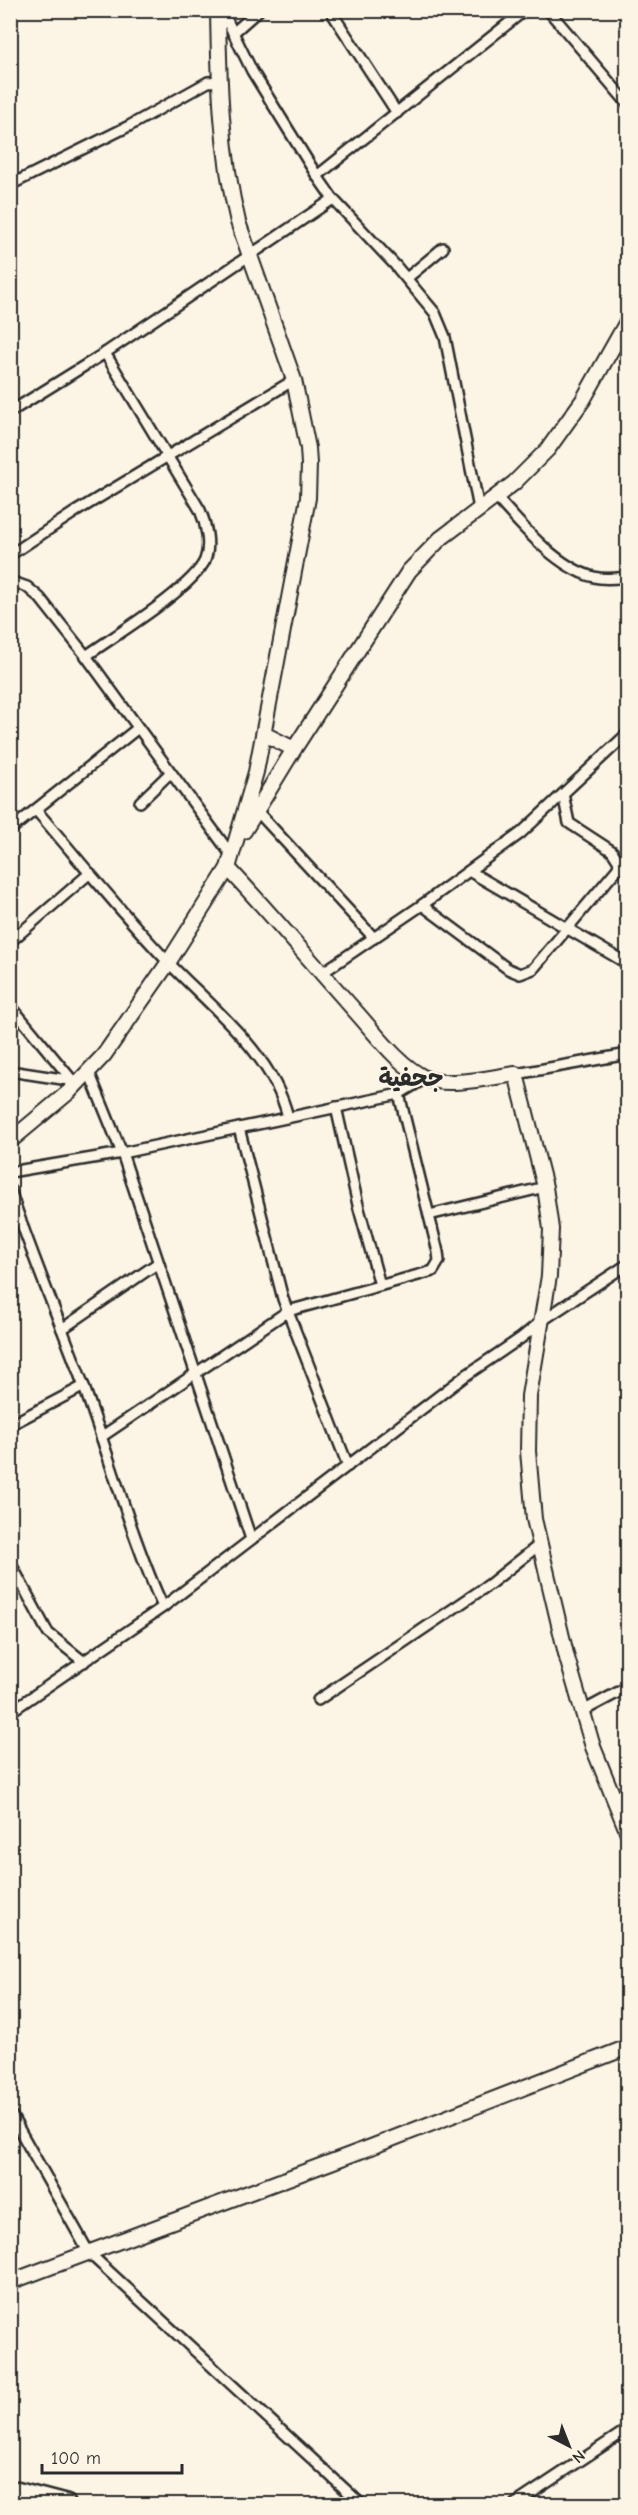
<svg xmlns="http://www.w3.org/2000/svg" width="638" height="2515" viewBox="0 0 638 2515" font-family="'Comic Neue','Playpen Sans Arabic',sans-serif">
<rect width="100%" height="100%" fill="#fcf5e5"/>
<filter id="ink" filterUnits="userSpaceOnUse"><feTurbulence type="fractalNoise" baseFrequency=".0167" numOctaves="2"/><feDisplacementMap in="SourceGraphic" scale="12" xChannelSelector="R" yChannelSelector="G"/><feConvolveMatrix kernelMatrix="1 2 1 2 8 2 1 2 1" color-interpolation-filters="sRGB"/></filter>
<g filter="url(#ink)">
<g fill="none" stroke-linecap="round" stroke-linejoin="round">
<defs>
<g id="street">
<polyline points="222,10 252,71 317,176 333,199 395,265 435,313 445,337 479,509"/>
<polyline points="330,10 397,113"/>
<polyline points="548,10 628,104"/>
<polyline points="233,33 259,10"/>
<polyline points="317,176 525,10"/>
<polyline points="10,185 129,126 208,82 219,81"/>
<polyline points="407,278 443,248"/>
<polyline points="10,412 105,353 333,199"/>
<path d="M 496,497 C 521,525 557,568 594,577 C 605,580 617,578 628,577"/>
<polyline points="10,555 75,512 294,380"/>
<polyline points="10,581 27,587 40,598 86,656 232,856"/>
<path d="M 86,656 C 114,636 193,588 205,560 C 211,545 206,524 200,510 L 105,353"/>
<polyline points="140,802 170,773"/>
<path d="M 36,810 C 80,861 122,914 169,963 C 213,1009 272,1053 288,1117"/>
<polyline points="257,811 374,938"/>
<polyline points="10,830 138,728"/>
<polyline points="469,871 628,964"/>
<polyline points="422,905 508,969 520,974 533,969 618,868 619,862 612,851 569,823 563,794"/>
<polyline points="10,942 90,873"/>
<polyline points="322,973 422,905 521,833 628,733"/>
<polyline points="10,1005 72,1080"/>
<polyline points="10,1071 75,1081"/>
<polyline points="89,1072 122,1153 251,1539"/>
<polyline points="516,1074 628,1054"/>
<polyline points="336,1107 358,1205 380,1285"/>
<polyline points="239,1128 283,1299 348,1466"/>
<polyline points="10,1172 122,1153 399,1094 426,1078"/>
<path d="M 10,1190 C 32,1257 60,1321 84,1387 C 111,1461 131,1536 163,1607"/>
<polyline points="429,1215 545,1187"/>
<polyline points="62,1329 158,1263"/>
<polyline points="10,1425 84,1386"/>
<polyline points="101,1437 288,1311 433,1271 439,1261 438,1252 399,1094"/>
<polyline points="10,1562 48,1633 84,1662"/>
<polyline points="318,1700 490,1584 539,1545"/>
<polyline points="583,1711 628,1687"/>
<polyline points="10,1712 163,1607 465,1376 521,1338 543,1320 628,1264"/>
<polyline points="10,2113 89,2253 361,2504"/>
<polyline points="515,2504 628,2429"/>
</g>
<g id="secondary">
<polyline points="264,734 294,749"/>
<polyline points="244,831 294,749 409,571 440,539 514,483 548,449 583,400 628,320"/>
<path d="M 228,868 C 272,915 313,964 356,1012 C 376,1034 398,1065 425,1078 C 447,1088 492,1077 516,1074 L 545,1187 L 551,1229 L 549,1276 L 529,1396 L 528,1451 L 534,1519 L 567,1658 L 593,1747 L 628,1833"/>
<path d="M 10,1141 L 70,1091 L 104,1055 L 168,963 L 228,868 L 256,772 L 308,498 L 309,464 L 308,448 L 294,380 L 238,222 C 221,153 219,82 218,10"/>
<polyline points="10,2282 371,2147 628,2047"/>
</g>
<g id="highway">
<polyline points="10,2489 67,2504"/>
<polyline points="10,2504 11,2504"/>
</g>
</defs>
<use href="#street" stroke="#2b2b2b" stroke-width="14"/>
<use href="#secondary" stroke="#2b2b2b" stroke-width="18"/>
<use href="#highway" stroke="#2b2b2b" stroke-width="21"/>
<use href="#street" stroke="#fcf5e5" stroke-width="9"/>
<use href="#secondary" stroke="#fcf5e5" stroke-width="14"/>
<use href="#highway" stroke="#fcf5e5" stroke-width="16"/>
</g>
</g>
<g text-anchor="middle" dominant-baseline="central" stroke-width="4.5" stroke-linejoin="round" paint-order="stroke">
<g font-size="24" font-weight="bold" fill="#2b2b2b" stroke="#fcf5e5">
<text x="411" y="1078">جحفية</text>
</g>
</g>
<rect width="638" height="2515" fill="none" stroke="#fcf5e5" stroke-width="36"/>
<rect x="18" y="18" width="602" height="2479" fill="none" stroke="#2b2b2b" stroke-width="2" filter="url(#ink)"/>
<g transform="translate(569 2446) rotate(138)" stroke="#fcf5e5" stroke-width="4.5" paint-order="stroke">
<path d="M0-4.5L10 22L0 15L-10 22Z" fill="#2b2b2b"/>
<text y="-9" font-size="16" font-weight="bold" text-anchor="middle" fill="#2b2b2b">N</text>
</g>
<path d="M42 2464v9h140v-9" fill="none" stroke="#2b2b2b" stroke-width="3"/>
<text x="51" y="2464" font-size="18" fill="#2b2b2b" stroke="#fcf5e5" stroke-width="4.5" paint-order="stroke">100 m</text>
</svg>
